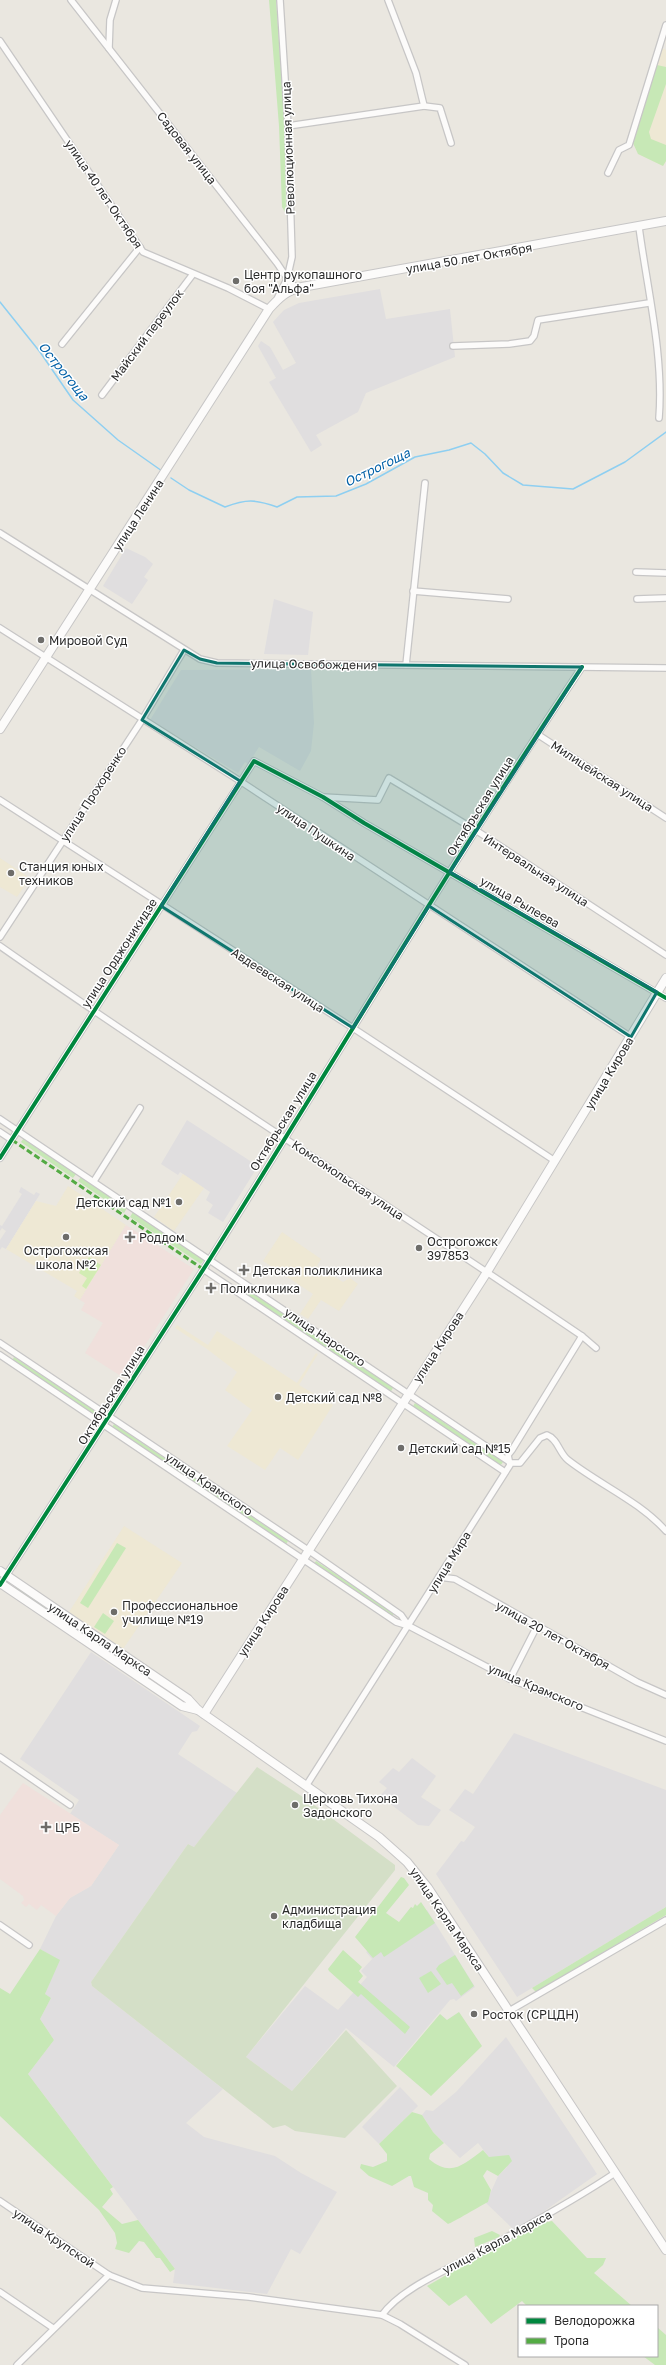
<svg xmlns="http://www.w3.org/2000/svg" width="666" height="2365" viewBox="0 0 666 2365" font-family="'Golos Text',sans-serif">
<rect width="100%" height="100%" fill="#eae7e0"/>
<g fill="#e0dedf">
<polygon points="380,289 386,319 450,309 455,357 366,393 358,412 316,435 322,445 311,452 269,382 276,378 258,346 261,341 270,347 283,370 296,363 273,322 284,310 299,303"/>
<polygon points="126,548 145,557 153,564 144,577 148,580 132,604 103,586"/>
<polygon points="274,599 313,612 308,655 264,654"/>
<polygon points="311,669 314,723 311,751 300,771 259,747 248,764 245,762 238,773 150,720 181,670"/>
<polygon points="187,1120 258,1166 223,1222 208,1213 213,1205 206,1200 210,1192 180,1172 178,1175 161,1164"/>
<polygon points="21,1187 34,1195 36,1192 40,1194 6,1249 2,1247 0,1250 0,1240 6,1231 2,1228 0,1231 0,1225 2,1226 22,1194 19,1192"/>
<polygon points="91,1652 200,1726 197,1731 192,1732 178,1754 237,1793 194,1847 188,1844 91,1982 92,1986 223,2089 186,2123 204,2137 275,2156 301,2173 337,2192 300,2254 291,2249 267,2294 173,2283 175,2269 28,2074 54,2040 40,2019 51,1998 45,1994 59,1960 40,1949 56,1916 70,1898 91,1886 119,1845 70,1814 79,1800 20,1759"/>
<polygon points="514,1733 666,1790 666,1907 517,1997 436,1874 461,1841 464,1842 475,1827 449,1810 465,1789 473,1794"/>
<polygon points="412,1758 436,1776 421,1797 441,1810 429,1826 418,1825 380,1796 387,1788 379,1782 393,1768 399,1772"/>
<polygon points="427,1910 475,1987 456,2001 454,1999 450,2000 394,2067 346,2028 292,2091 246,2057 305,1986 338,2010 367,1977 361,1971 372,1959 366,1952"/>
<polygon points="506,2037 597,2174 533,2219 513,2229 486,2203 498,2176 507,2167 489,2157 478,2143 460,2158 433,2132 422,2115 426,2110 433,2111 456,2092"/>
<polygon points="400,2087 418,2106 379,2144 362,2127"/>
</g>
<g fill="#eee8d4">
<polygon points="662,48 666,50 666,161 663,166 638,154 633,143"/>
<polygon points="0,858 30,878 17,897 0,887"/>
<polygon points="183,1174 204,1188 174,1231 154,1217"/>
<polygon points="68,1186 126,1225 80,1300 74,1296 77,1291 6,1249 36,1201 56,1206"/>
<polygon points="282,1232 321,1259 317,1266 343,1282 350,1278 358,1284 339,1311 321,1300 308,1319 300,1314 313,1294 263,1261"/>
<polygon points="177,1325 208,1345 217,1331 297,1383 316,1353 318,1354 299,1385 333,1405 298,1460 280,1448 265,1470 227,1446 252,1410 225,1390 237,1372 207,1349 175,1328"/>
<polygon points="124,1526 182,1563 123,1649 69,1612"/>
</g>
<g fill="#f0e0dc">
<polygon points="126,1225 194,1269 124,1378 85,1353 103,1323 81,1310 85,1303 80,1300"/>
<polygon points="23,1783 119,1845 91,1886 70,1898 56,1916 41,1905 37,1910 29,1904 26,1907 21,1903 24,1900 23,1896 0,1879 0,1815"/>
</g>
<g fill="#c7e8b6">
<polygon points="269,0 276,0 285,126 286,214 282,207 279,126"/>
<polygon points="657,65 666,67 666,84 649,132 651,139 666,145 666,161 663,166 638,154 633,143"/>
<polygon points="24,1138 76,1174 73,1178 21,1142"/>
<polygon points="81,1177 127,1208 124,1213 78,1181"/>
<polygon points="133,1212 204,1260 201,1264 130,1217"/>
<polygon points="239,1283 394,1386 390,1393 236,1288"/>
<polygon points="14,1357 100,1414 97,1419 12,1361"/>
<polygon points="415,1403 503,1462 500,1466 412,1408"/>
<polygon points="114,1424 288,1541 285,1546 111,1429"/>
<polygon points="117,1543 126,1548 88,1608 80,1603"/>
<polygon points="316,1561 394,1613 392,1617 314,1564"/>
<polygon points="17,1585 176,1693 173,1697 14,1590"/>
<polygon points="103,1613 114,1621 105,1634 94,1627"/>
<polygon points="401,1877 404,1878 409,1885 386,1913 399,1922 411,1907 413,1908 415,1904 417,1906 421,1902 435,1923 384,1957 381,1952 373,1958 355,1937"/>
<polygon points="666,1907 666,1915 536,1992 532,1988"/>
<polygon points="40,1949 60,1960 45,1994 51,1998 40,2019 54,2040 28,2074 113,2187 110,2189 113,2194 102,2207 122,2224 138,2220 175,2269 170,2272 160,2258 156,2258 144,2242 139,2241 129,2253 115,2249 117,2243 115,2233 99,2210 0,2116 0,1988 10,1994"/>
<polygon points="343,1950 362,1967 359,1971 363,1976 358,1982 410,2027 405,2034 361,1994 358,1997 329,1971 328,1969"/>
<polygon points="455,1955 474,1986 461,1996 452,1983 447,1985 436,1969 439,1965"/>
<polygon points="431,1971 441,1984 428,1993 419,1978"/>
<polygon points="459,2012 482,2046 431,2096 396,2066 440,2014 447,2020"/>
<path d="M 412,2112 L 422,2115 L 433,2132 L 444,2143 L 430,2154 L 429,2159 C 451,2178 464,2164 483,2150 L 489,2157 L 509,2155 L 512,2161 L 498,2176 L 487,2170 L 483,2176 L 491,2190 L 488,2202 C 482,2205 452,2223 448,2224 L 432,2211 L 433,2205 L 428,2200 L 428,2193 L 414,2187 L 411,2176 L 409,2176 L 392,2186 L 369,2176 L 360,2168 L 361,2164 L 373,2167 L 387,2161 L 387,2154 L 379,2144 Z"/>
<polygon points="552,2221 587,2258 606,2258 603,2265 594,2273 632,2306 527,2306 522,2301 491,2324 466,2295 449,2306 427,2286 536,2224"/>
<polygon points="492,2231 500,2235 499,2237 475,2247 474,2238"/>
<polygon points="657,2327 666,2335 666,2365 655,2365 643,2356 657,2356"/>
</g>
<polygon fill="#d4dfc7" points="257,1767 306,1799 395,1865 395,1870 246,2057 292,2091 346,2030 397,2086 345,2138 295,2131 285,2125 273,2128 92,1986 91,1982 188,1844 194,1847"/>
<polygon fill="#d2ecb3" points="89,1257 101,1265 86,1289 82,1286 87,1278 79,1273"/>
<g fill="none" stroke-linecap="round" stroke-linejoin="round">
<g stroke="#8ecff1" stroke-width="1.5">
<polyline points="0,302 40,352 73,400 118,440 162,471"/>
<path d="M 171,478 L 189,490 L 225,507 C 246,499 255,499 277,507 L 297,497 L 336,496 L 366,484 L 415,457 L 449,450 L 471,443 L 485,454 L 503,473 L 523,485 L 573,489 L 625,462 L 666,432"/>
</g>
<defs>
<g id="minor">
<polyline points="71,0 277,263 291,284 299,288"/>
<polyline points="0,41 143,252 228,288 269,309"/>
<polyline points="109,48 110,20 116,0"/>
<polyline points="424,106 440,108 451,143"/>
<polyline points="288,126 424,106 416,73 388,0"/>
<polyline points="608,173 619,150 629,145 666,25"/>
<path d="M 639,227 C 647,288 664,356 659,418"/>
<polyline points="278,297 287,279 292,257 288,126 280,0"/>
<polyline points="62,344 140,247"/>
<polyline points="453,346 509,344 530,341 534,336 538,320 649,303"/>
<polyline points="102,395 193,274"/>
<polyline points="0,533 200,659 217,663 666,668"/>
<polyline points="636,572 666,573"/>
<polyline points="413,591 508,599"/>
<polyline points="637,599 666,598"/>
<polyline points="0,628 240,781 631,1037"/>
<polyline points="406,665 425,483"/>
<polyline points="537,734 666,818"/>
<polyline points="323,797 378,800 389,778 477,831 666,955"/>
<polyline points="0,800 353,1028 555,1161"/>
<polyline points="0,937 142,720 184,650"/>
<path d="M 0,946 C 191,1080 389,1205 582,1336 L 596,1348"/>
<path d="M 0,1119 L 511,1463 L 520,1463 L 540,1438 L 547,1435 C 558,1439 559,1453 568,1460 C 600,1485 639,1501 666,1531"/>
<polyline points="0,1132 12,1140"/>
<polyline points="0,1158 254,761 323,797 364,823 666,998"/>
<polyline points="94,1181 140,1108"/>
<polyline points="203,1269 505,1472"/>
<polyline points="0,1343 308,1550 401,1615 408,1625"/>
<polyline points="0,1355 396,1622 409,1626 510,1679 666,1741"/>
<polyline points="439,1577 455,1579 637,1682 666,1695"/>
<path d="M 0,1585 C 70,1476 141,1368 210,1259 C 334,1062 452,861 582,667"/>
<polyline points="510,1679 537,1626"/>
<polyline points="0,1757 70,1805"/>
<polyline points="306,1786 510,1465 508,1455 512,1450 582,1336"/>
<polyline points="0,1925 29,1945"/>
<polyline points="509,2011 666,1920"/>
<polyline points="0,2201 109,2275 142,2288 249,2297 382,2315 400,2324 465,2365"/>
<polyline points="0,2292 53,2328"/>
<path d="M 382,2315 C 401,2289 444,2271 473,2256 C 521,2229 569,2204 615,2173"/>
<polyline points="17,2365 109,2275"/>
</g>
<g id="secondary">
<path d="M 0,729 L 269,309 C 279,298 287,290 302,287 L 666,221"/>
<polyline points="0,1571 188,1699 198,1710 379,1837 407,1862 428,1888 666,2250"/>
<polyline points="0,1583 182,1706 198,1710"/>
<polyline points="204,1714 487,1272 666,978"/>
</g>
</defs>
<use href="#minor" stroke="#c7c6c6" stroke-width="8"/>
<use href="#secondary" stroke="#c7c6c6" stroke-width="10"/>
<use href="#minor" stroke="#fcfbfa" stroke-width="5.5"/>
<use href="#secondary" stroke="#fcfbfa" stroke-width="8"/>
<polyline stroke="#54ab44" stroke-width="3" stroke-dasharray="6 3" stroke-linecap="butt" points="12,1140 203,1269"/>
<defs>
<g id="cycleway">
<polyline points="0,1158 254,761 323,797 364,823 666,998"/>
<path d="M 0,1585 C 70,1476 141,1368 210,1259 C 334,1062 452,861 582,667"/>
</g>
</defs>
<use href="#cycleway" stroke="#fff" stroke-width="6"/>
<use href="#cycleway" stroke="#00873e" stroke-width="4"/>
</g>
<path fill="#0f766e" fill-opacity="0.2" stroke="#0f766e" stroke-width="3" stroke-linejoin="round" d="M 184,650 L 200,659 L 217,663 L 582,667 L 450,872 L 657,992 L 631,1037 L 429,906 L 353,1028 L 161,906 L 240,781 L 142,720 Z"/>
<g fill="#6e6d6a" stroke="#fff" stroke-width="1.5">
<circle cx="236" cy="281" r="4"/>
<circle cx="41" cy="640" r="4"/>
<circle cx="11" cy="873" r="4"/>
<circle cx="179" cy="1202" r="4"/>
<circle cx="66" cy="1237" r="4"/>
<path d="M128 1231h4v4h4v4h-4v4h-4v-4h-4v-4h4z"/>
<circle cx="419" cy="1248" r="4"/>
<path d="M242 1264h4v4h4v4h-4v4h-4v-4h-4v-4h4z"/>
<path d="M209 1282h4v4h4v4h-4v4h-4v-4h-4v-4h4z"/>
<circle cx="278" cy="1397" r="4"/>
<circle cx="401" cy="1448" r="4"/>
<circle cx="114" cy="1612" r="4"/>
<circle cx="295" cy="1805" r="4"/>
<path d="M44 1821h4v4h4v4h-4v4h-4v-4h-4v-4h4z"/>
<circle cx="274" cy="1916" r="4"/>
<circle cx="474" cy="2014" r="4"/>
</g>
<g text-anchor="middle" dominant-baseline="central" stroke-width="3" stroke-linejoin="round" paint-order="stroke">
<g font-size="12" fill="#2b2b2b" stroke="#fff">
<text transform="translate(187 148) rotate(52)">Садовая улица</text>
<text transform="translate(288 148) rotate(-92)">Революционная улица</text>
<text transform="translate(104 194) rotate(56)">улица 40 лет Октября</text>
<text transform="translate(469 258) rotate(-10)">улица 50 лет Октября</text>
<text transform="translate(147 335) rotate(-53)">Майский переулок</text>
<text transform="translate(138 515) rotate(-57)">улица Ленина</text>
<text transform="translate(314 664) rotate(1)">улица Освобождения</text>
<text transform="translate(602 776) rotate(33)">Милицейская улица</text>
<text transform="translate(93 794) rotate(-57)">улица Прохоренко</text>
<text transform="translate(480 806) rotate(-58)">Октябрьская улица</text>
<text transform="translate(316 832) rotate(34)">улица Пушкина</text>
<text transform="translate(536 870) rotate(33)">Интервальная улица</text>
<text transform="translate(520 902) rotate(30)">улица Рылеева</text>
<text transform="translate(119 953) rotate(-57)">улица Орджоникидзе</text>
<text transform="translate(278 980) rotate(33)">Авдеевская улица</text>
<text transform="translate(609 1073) rotate(-59)">улица Кирова</text>
<text transform="translate(283 1121) rotate(-58)">Октябрьская улица</text>
<text transform="translate(348 1180) rotate(34)">Комсомольская улица</text>
<text transform="translate(325 1337) rotate(34)">улица Нарского</text>
<text transform="translate(438 1347) rotate(-57)">улица Кирова</text>
<text transform="translate(111 1395) rotate(-58)">Октябрьская улица</text>
<text transform="translate(209 1484) rotate(34)">улица Крамского</text>
<text transform="translate(449 1562) rotate(-58)">улица Мира</text>
<text transform="translate(263 1621) rotate(-57)">улица Кирова</text>
<text transform="translate(553 1635) rotate(29)">улица 20 лет Октября</text>
<text transform="translate(100 1639) rotate(34)">улица Карла Маркса</text>
<text transform="translate(536 1687) rotate(23)">улица Крамского</text>
<text transform="translate(447 1919) rotate(56)">улица Карла Маркса</text>
<text transform="translate(54 2238) rotate(34)">улица Крупской</text>
<text transform="translate(497 2242) rotate(-28)">улица Карла Маркса</text>
</g>
<g font-size="12" fill="#2b2b2b" stroke="#fff" text-anchor="start">
<text x="244" y="274">Центр рукопашного<tspan x="244" dy="14">боя "Альфа"</tspan></text>
<text x="49" y="640">Мировой Суд</text>
<text x="19" y="866">Станция юных<tspan x="19" dy="14">техников</tspan></text>
<text x="171" y="1202" text-anchor="end">Детский сад №1</text>
<text x="139" y="1237">Роддом</text>
<text x="427" y="1241">Острогожск<tspan x="427" dy="14">397853</tspan></text>
<text x="66" y="1250" text-anchor="middle">Острогожская<tspan x="66" dy="14">школа №2</tspan></text>
<text x="253" y="1270">Детская поликлиника</text>
<text x="220" y="1288">Поликлиника</text>
<text x="286" y="1397">Детский сад №8</text>
<text x="409" y="1448">Детский сад №15</text>
<text x="122" y="1605">Профессиональное<tspan x="122" dy="14">училище №19</tspan></text>
<text x="303" y="1798">Церковь Тихона<tspan x="303" dy="14">Задонского</tspan></text>
<text x="55" y="1827">ЦРБ</text>
<text x="282" y="1909">Администрация<tspan x="282" dy="14">кладбища</tspan></text>
<text x="482" y="2014">Росток (СРЦДН)</text>
</g>
<g font-size="13" font-style="italic" fill="#0361a7" stroke="#fff">
<text transform="translate(64 371) rotate(51)">Острогоща</text>
<text transform="translate(377 467) rotate(-26)">Острогоща</text>
</g>
</g>
<rect x="518" y="2305" width="140" height="52" fill="#ffffff" stroke="#aaaaaa"/>
<rect x="526" y="2318" width="20" height="6" fill="#00873e" stroke="#aaaaaa"/>
<text x="554" y="2325" font-size="12" fill="#2b2b2b">Велодорожка</text>
<rect x="526" y="2338" width="20" height="6" fill="#54ab44" stroke="#aaaaaa"/>
<text x="554" y="2345" font-size="12" fill="#2b2b2b">Тропа</text>
</svg>
